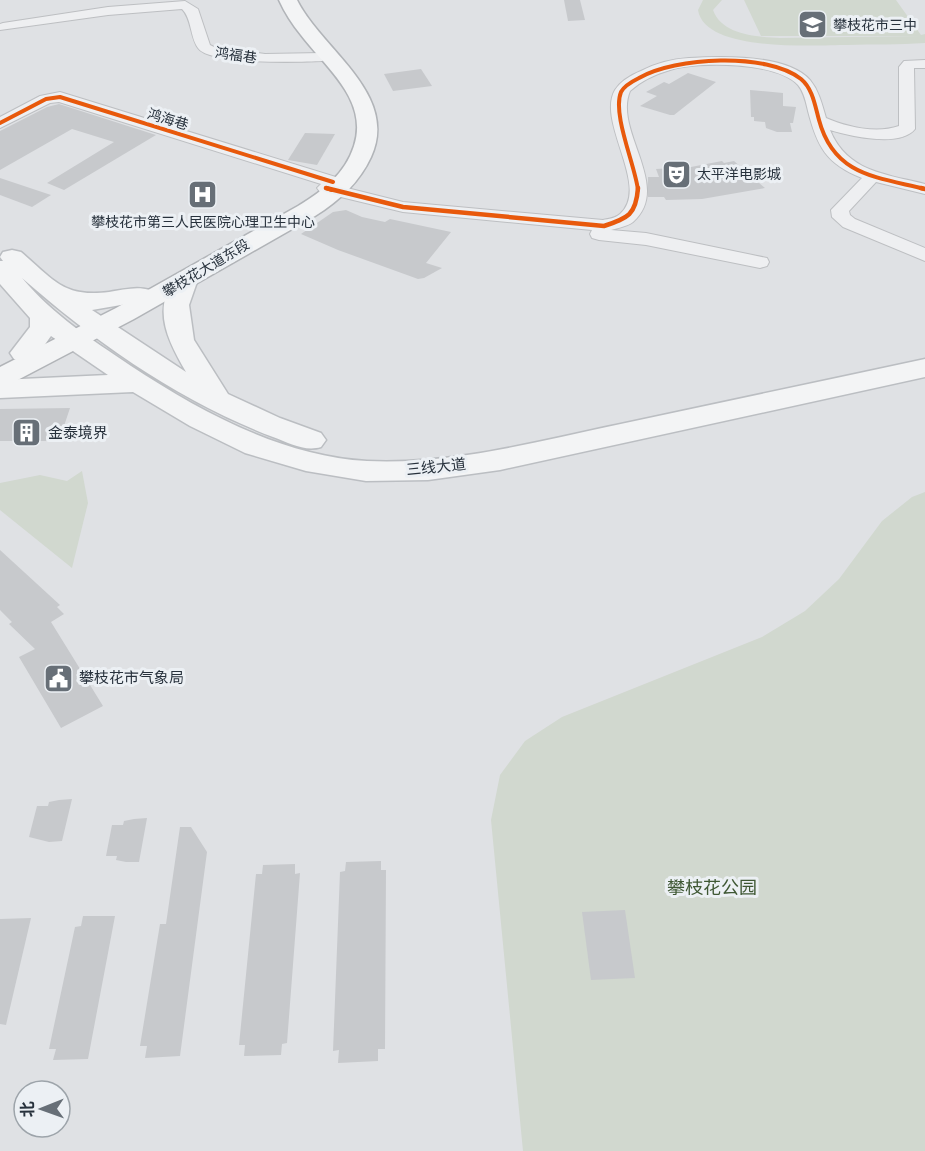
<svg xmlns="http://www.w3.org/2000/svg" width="925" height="1151" viewBox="0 0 925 1151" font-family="Roboto,'Noto Sans SC',sans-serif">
<rect width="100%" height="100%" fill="#dfe1e4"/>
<g fill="#d1d8cf">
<path d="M 703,0 L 722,0 L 713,10 C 722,35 757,37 780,38 L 920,36 L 761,36 L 744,0 L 896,0 L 921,35 L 925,34 L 925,43 C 899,45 873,44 847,45 C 815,45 705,53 698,10 Z"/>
<polygon points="82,471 88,503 72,568 0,510 0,483 40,475 67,481"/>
<polygon points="925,492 925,1151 523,1151 491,820 500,775 525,741 562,717 762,637 805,611 839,579 882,521 912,497"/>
</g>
<g fill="#c7c9cc">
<polygon points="564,0 580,0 585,20 568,21"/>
<polygon points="421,69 432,86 393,91 384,74"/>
<polygon points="688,73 716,82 674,115 670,115 640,106 657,96 646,92 664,82 669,84"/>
<polygon points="750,90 783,93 783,106 796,107 793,123 790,123 792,132 777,132 766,128 765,122 754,121 754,117 751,117"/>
<polygon points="59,104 156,135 64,190 47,183 114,142 72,129 0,170 0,131 47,107"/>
<polygon points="305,133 335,134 317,165 288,160"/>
<polygon points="722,161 724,163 734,161 765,188 702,199 666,200 664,197 648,197 648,177 659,177 656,169 691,167"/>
<polygon points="0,178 51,195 32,207 0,195"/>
<polygon points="346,210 362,217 385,222 390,219 451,232 426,263 442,268 424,278 418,279 338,250 301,234 333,212"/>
<polygon points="70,408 64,426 57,426 52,441 0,441 0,409"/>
<polygon points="0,550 60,605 57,607 64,614 51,622 103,706 61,728 19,657 35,649 9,624 12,622 0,610"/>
<polygon points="72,799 62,841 49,842 29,837 37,806 48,806 49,802 59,800"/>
<polygon points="147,818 139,862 126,862 116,860 117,856 106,856 112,825 123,825 124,821 134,819"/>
<polygon points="180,827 191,827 207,852 180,1056 145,1058 147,1046 140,1046 160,924 166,924"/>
<polygon points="381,861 381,870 386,870 385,1049 378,1049 378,1061 338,1063 339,1050 333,1051 340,872 345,871 346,862"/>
<polygon points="295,864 295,874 300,873 287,1043 282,1044 281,1055 244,1056 245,1045 239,1045 256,874 262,874 263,865"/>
<polygon points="625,910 635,978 591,980 582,912"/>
<polygon points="83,916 115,916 88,1059 53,1060 56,1049 49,1049 75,927 81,926"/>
<polygon points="31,918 6,1025 0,1024 0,919"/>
</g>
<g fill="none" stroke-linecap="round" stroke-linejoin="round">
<defs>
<g id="minor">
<path d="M 185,1 L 198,9 L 210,45 L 214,47 L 265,54 L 322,53 L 329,57 L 322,61 C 301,62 209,65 198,48 C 190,37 192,19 182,9 L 108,15 L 0,30 L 0,24 L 3,23 L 108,7 Z"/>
<path d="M 689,58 C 721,56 787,54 810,80 C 819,91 822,104 826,118 C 847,127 876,134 899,126 L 899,67 L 904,61 L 925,60 L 925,68 L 914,68 L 915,129 C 900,148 850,136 830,130 C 847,172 886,174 925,184 L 925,194 L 876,182 L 849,211 L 850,215 L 855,219 L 925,248 L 925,261 L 843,227 L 832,217 L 831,210 L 862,178 C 826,164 817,146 808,111 C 806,102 804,92 798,85 C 777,62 699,61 670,70 C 656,74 641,81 630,91 C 613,131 673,186 633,222 C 628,226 618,228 611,230 L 646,233 L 767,258 L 769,262 L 767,266 L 760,268 L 646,245 L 599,240 L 592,238 L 590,234 L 592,230 L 403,212 L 320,192 L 317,188 L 321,184 L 59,102 L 50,103 L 0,128 L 0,117 L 40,96 L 60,92 L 339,178 L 342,182 L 339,186 L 403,202 L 603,220 C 608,219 616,218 620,214 C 651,187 596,122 615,90 C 621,81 631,75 641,71 C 656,63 672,59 689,58 Z"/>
</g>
<path id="major" d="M 12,250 L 21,252 C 53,279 63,298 109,292 C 123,290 136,286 150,290 L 154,295 L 150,300 L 92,310 L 186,372 C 168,341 152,310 175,277 L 184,274 L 193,277 L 197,282 L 189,305 L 194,340 L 228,394 L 280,418 L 321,433 L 326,440 L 321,447 C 305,452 289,443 273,437 C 181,402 96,343 22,278 C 55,317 90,338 131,366 C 201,412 282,456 367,461 C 451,465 535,442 616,425 C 719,403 822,381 925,359 L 925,377 L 500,470 L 428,480 L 366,481 L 306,471 L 245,453 L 190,426 L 133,392 L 0,398 L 0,380 L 108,375 L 51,336 C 40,351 34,364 14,359 L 10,353 L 30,327 L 30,318 L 0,284 L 0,261 L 3,261 L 0,257 L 3,252 Z"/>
<path id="highway" d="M 279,0 L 297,0 C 322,50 400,94 371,157 C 359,183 339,201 315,216 L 134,319 L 10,384 L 0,387 L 0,367 L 116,308 L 298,206 C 323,191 345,174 354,146 C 369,100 326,68 301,35 C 292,24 285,13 279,0 Z"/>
</defs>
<use href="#minor" stroke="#bdbfc2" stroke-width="2"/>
<use href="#major" stroke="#bbbec2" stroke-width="3"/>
<use href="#highway" stroke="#b1b4b8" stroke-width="3"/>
<use href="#minor" fill="#eeeff1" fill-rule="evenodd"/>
<use href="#major" fill="#f3f4f5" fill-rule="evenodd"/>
<use href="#highway" fill="#f3f4f5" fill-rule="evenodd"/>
<defs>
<g id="cycleway-far1">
<polyline points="0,123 46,99 60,97 333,182"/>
<polyline points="326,188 332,190"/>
<path d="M 638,190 C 635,165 612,114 621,92 C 624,86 633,81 639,78 C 675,57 767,52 801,79 C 813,89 815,106 819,120 C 834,176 877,177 925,189"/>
</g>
<g id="cycleway">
<path d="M 326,188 L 403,207 L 604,226 C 628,218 636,215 638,188"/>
<polyline points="921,188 925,189"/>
</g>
</defs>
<use href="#cycleway-far1" stroke="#ecf0f4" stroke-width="6"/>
<use href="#cycleway" stroke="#ecf0f4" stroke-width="8"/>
<use href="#cycleway-far1" stroke="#e8590c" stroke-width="4"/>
<use href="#cycleway" stroke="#e8590c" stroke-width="4.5"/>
</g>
<defs>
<symbol id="school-square" viewBox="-11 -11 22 22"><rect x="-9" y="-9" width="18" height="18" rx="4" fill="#676f77" stroke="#ecf0f4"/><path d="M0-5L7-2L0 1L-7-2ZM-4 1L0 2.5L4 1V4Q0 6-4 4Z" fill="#fff"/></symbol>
<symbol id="theatre-square" viewBox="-11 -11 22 22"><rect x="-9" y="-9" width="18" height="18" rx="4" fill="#676f77" stroke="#ecf0f4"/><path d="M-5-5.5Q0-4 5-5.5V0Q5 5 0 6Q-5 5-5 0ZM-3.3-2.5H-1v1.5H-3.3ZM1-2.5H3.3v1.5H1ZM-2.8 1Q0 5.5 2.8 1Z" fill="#fff"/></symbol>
<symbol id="hospital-square" viewBox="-11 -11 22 22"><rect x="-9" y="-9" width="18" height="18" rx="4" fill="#676f77" stroke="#ecf0f4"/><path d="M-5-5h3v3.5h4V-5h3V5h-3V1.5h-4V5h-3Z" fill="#fff"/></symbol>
<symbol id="building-square" viewBox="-11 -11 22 22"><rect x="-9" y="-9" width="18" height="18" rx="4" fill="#676f77" stroke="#ecf0f4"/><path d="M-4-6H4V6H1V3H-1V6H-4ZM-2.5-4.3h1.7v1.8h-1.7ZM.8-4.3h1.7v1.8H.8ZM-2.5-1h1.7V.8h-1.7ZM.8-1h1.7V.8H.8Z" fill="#fff"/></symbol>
<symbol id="civic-square" viewBox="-11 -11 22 22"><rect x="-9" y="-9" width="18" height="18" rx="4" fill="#676f77" stroke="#ecf0f4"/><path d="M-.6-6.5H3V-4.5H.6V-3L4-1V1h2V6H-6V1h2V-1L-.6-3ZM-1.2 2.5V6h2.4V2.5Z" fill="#fff"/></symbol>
</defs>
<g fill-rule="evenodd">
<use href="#school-square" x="796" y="8" width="33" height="33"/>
<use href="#theatre-square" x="660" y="158" width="33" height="33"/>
<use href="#hospital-square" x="186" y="178" width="33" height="33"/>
<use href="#building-square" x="10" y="416" width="33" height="33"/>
<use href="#civic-square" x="42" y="662" width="33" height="33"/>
</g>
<g text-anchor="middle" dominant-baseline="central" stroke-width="6" stroke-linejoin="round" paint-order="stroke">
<g font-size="14" fill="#27313c" stroke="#ecf0f4" text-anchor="start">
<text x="833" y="25">攀枝花市三中</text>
<text x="697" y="174">太平洋电影城</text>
<text x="203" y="222" text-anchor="middle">攀枝花市第三人民医院心理卫生中心</text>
</g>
<g font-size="14" fill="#27313c" stroke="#ecf0f4">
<text transform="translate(236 55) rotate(8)">鸿福巷</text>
<text transform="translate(168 119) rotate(17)">鸿海巷</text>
<text transform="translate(206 268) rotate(-31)">攀枝花大道东段</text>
</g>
<g font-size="15" fill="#27313c" stroke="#ecf0f4" text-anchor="start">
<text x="48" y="433">金泰境界</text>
<text x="79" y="678">攀枝花市气象局</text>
</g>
<g font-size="15" fill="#27313c" stroke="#ecf0f4">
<text transform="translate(436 467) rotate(-6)">三线大道</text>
</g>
<g font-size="18" fill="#3f5834" stroke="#ecf0f4">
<text x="712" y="887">攀枝花公园</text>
</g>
</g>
<g transform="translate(42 1109) rotate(269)"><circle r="28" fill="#ecf0f4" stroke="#9da4aa" stroke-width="1.5"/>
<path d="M0-4.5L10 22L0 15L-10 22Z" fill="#676f77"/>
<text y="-9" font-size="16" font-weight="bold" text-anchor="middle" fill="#27313c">北</text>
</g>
</svg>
